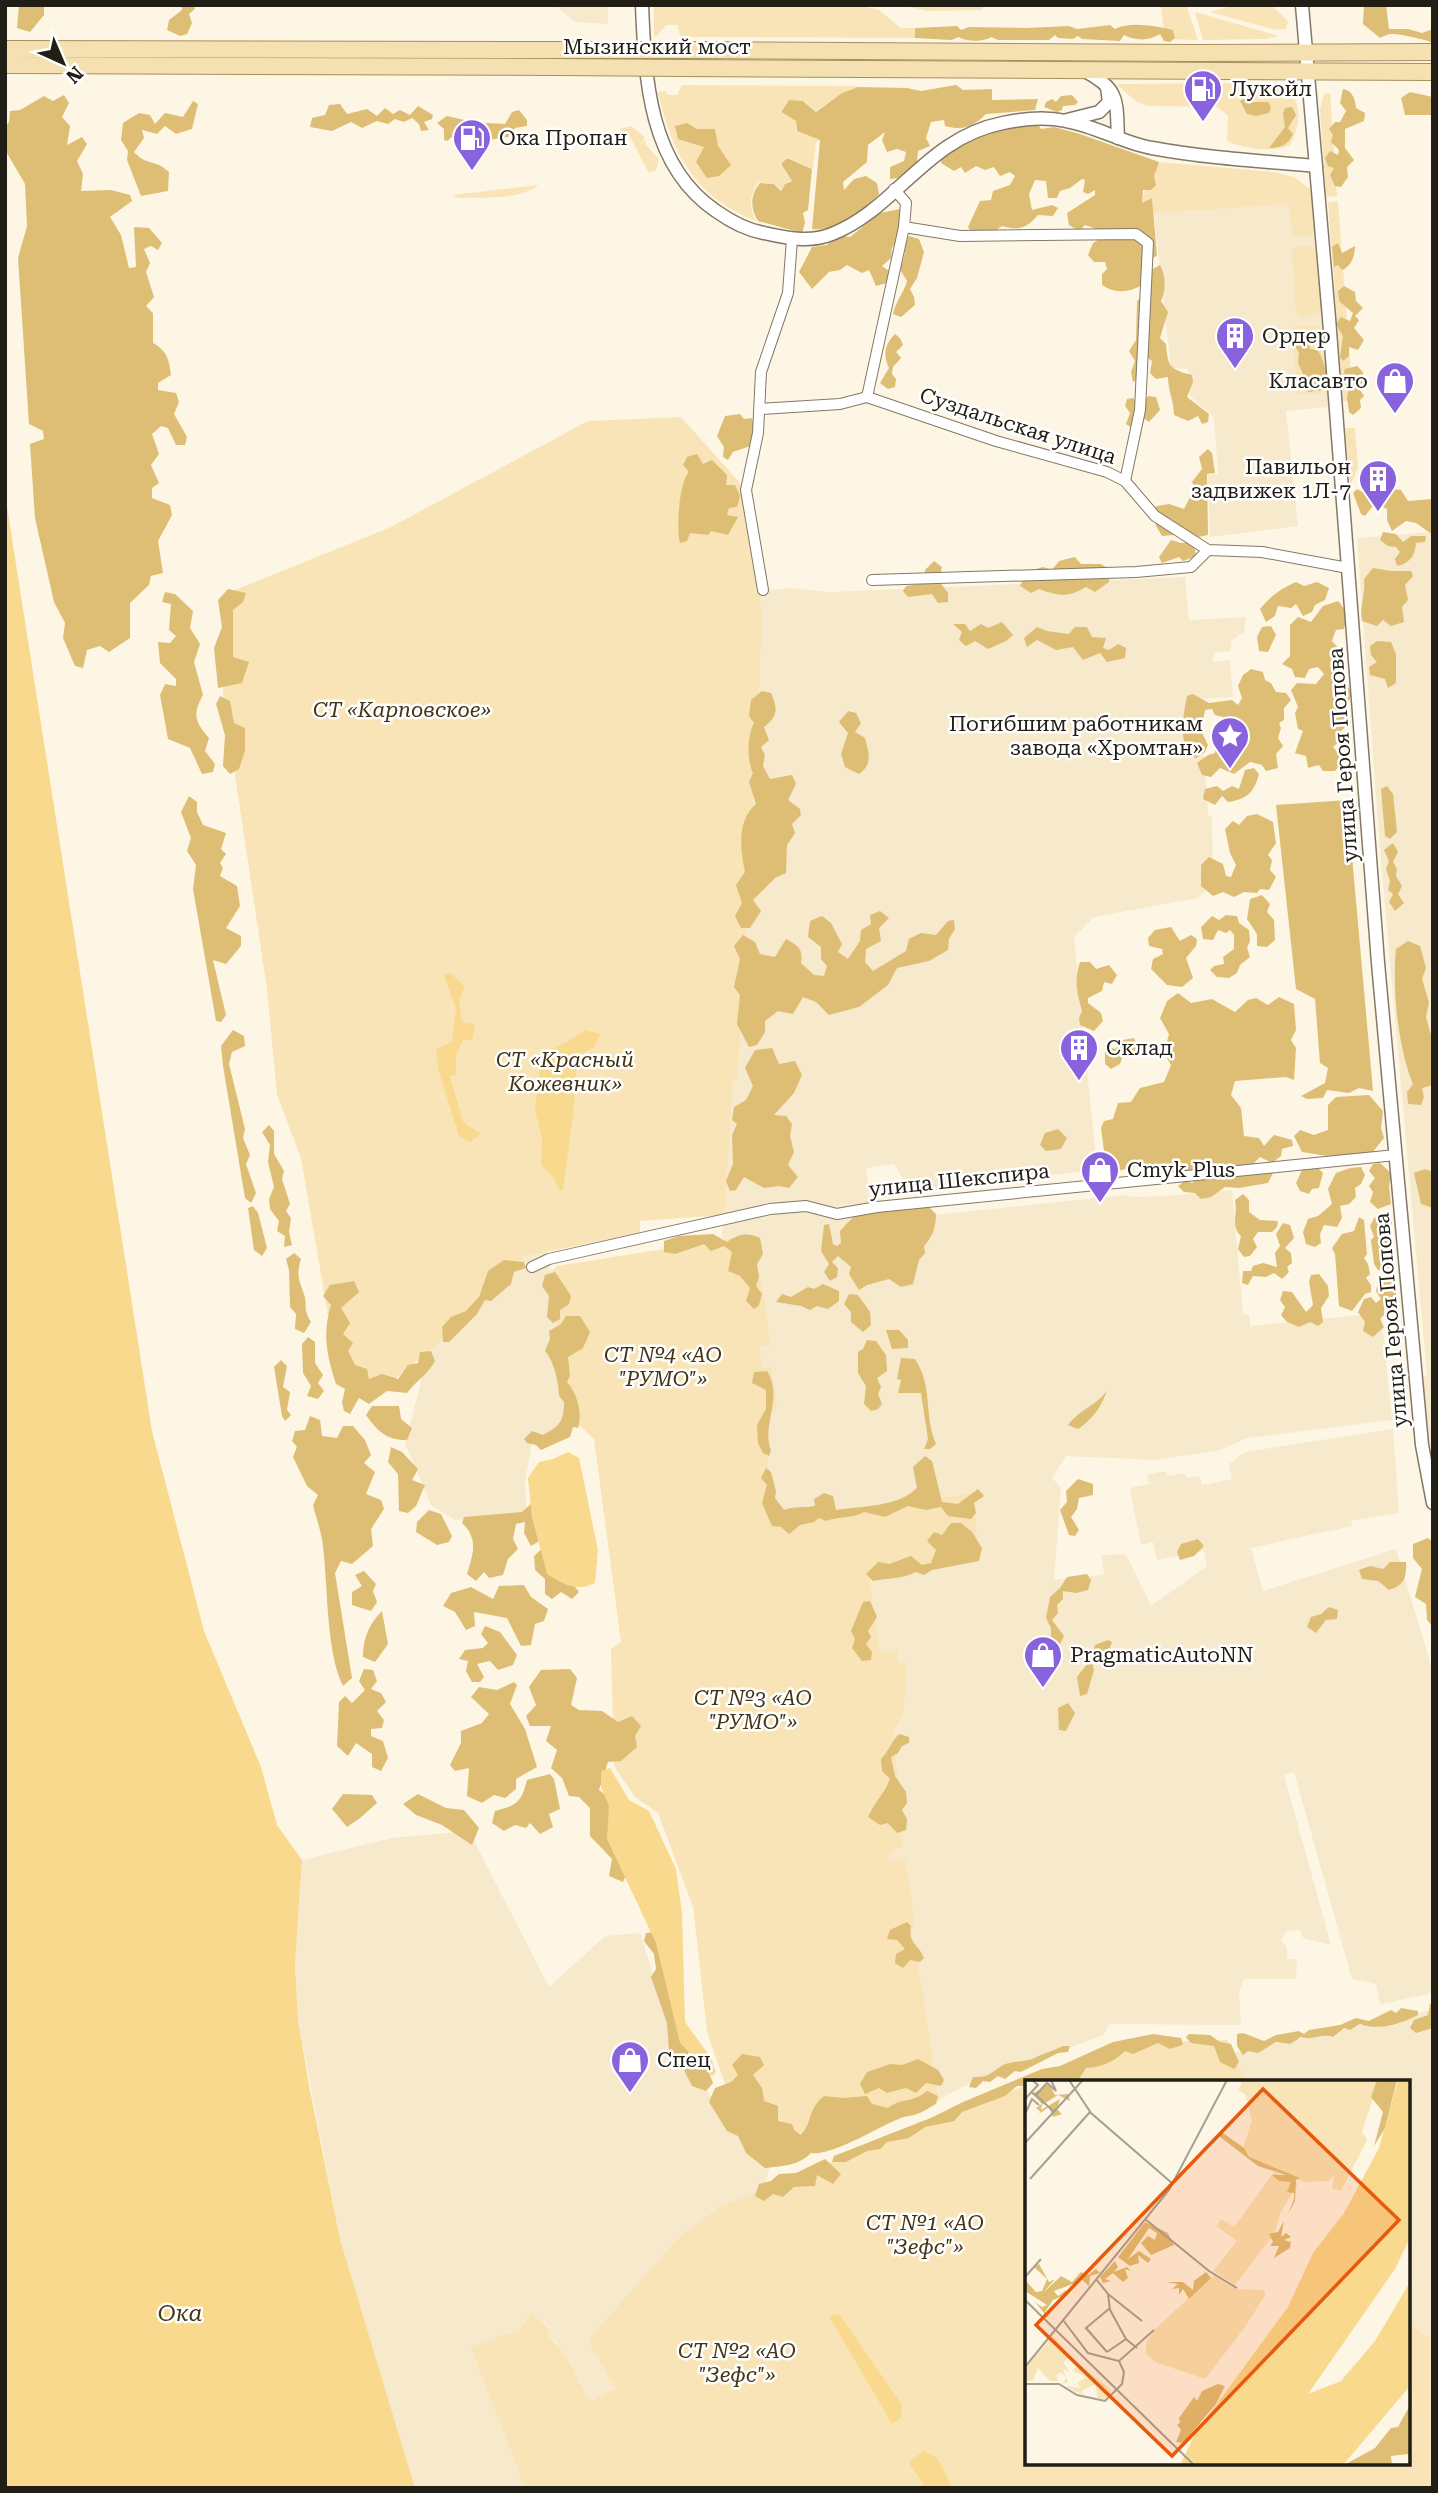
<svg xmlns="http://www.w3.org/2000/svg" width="1438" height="2493" viewBox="0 0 1438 2493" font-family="'Roboto Serif',serif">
<rect width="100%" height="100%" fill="#fef6e4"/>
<g fill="#f6e9cc">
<polygon points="539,5 608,5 608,24 575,22 556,6"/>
<polygon points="1311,190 1329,407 1286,411 1298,526 1210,537 1208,475 1218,474 1214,417 1190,396 1188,369 1171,368 1152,198"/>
<polygon points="1433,532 1433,1468 1422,1376 1427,1375 1380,850 1357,538"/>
<polygon points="1185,577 1189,620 1246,617 1244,632 1231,641 1231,651 1216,652 1213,656 1213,662 1230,660 1233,697 1194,699 1196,751 1204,756 1208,815 1212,816 1213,884 1198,898 1094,917 1074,937 1097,1170 910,1191 894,1164 866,1168 873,1225 934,1215 1125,1195 1132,1197 1166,1196 1232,1190 1243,1314 1249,1315 1250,1326 1381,1313 1392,1420 1247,1438 1221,1450 1156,1460 1066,1456 1052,1478 1061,1488 1054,1580 1104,1575 1102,1555 1126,1554 1151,1606 1207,1566 1204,1551 1157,1560 1153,1542 1141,1545 1130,1488 1149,1484 1147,1475 1166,1471 1168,1476 1185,1473 1187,1478 1200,1476 1202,1485 1210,1484 1232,1479 1229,1464 1245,1452 1393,1429 1399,1513 1351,1521 1352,1526 1251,1548 1263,1591 1396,1549 1433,1672 1433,1993 1380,2004 1376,1984 1352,1979 1294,1772 1284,1775 1331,1945 1303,1938 1300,1930 1288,1931 1284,1935 1281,1941 1287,1947 1287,1959 1297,1959 1296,1979 1244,1979 1239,1992 1241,2025 1109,2024 1104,2035 962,2087 939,2100 923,1992 912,1934 914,1916 906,1860 889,1862 887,1854 892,1849 901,1829 902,1815 893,1733 904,1713 907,1663 898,1662 880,1654 870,1580 980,1559 971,1493 777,1523 762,1421 771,1367 762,1368 760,1347 770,1345 765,1301 753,1235 721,1239 725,1215 733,1079 738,1078 760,679 762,609 759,591 791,588 830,592"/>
<polygon points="546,1252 551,1272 570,1417 568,1431 532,1443 525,1482 527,1514 455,1520 431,1505 405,1443 429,1351 526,1256"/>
<polygon points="469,1831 549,1987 605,1936 640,1933 678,2052 745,2142 770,2165 765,2188 615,2388 589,2401 566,2358 556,2342 547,2335 551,2329 531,2312 520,2329 472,2347 525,2488 415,2488 340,2239 298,2020 295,1964 302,1860 392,1838"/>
<polygon points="1433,2010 1433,2337 1422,2334 1408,2322 1408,2082 1246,2082 1233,2053"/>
</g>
<g fill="#f8e4b7">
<polygon points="654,5 858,5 879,10 901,28 915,28 915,38 680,37 678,25 666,25 657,36 654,37"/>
<polygon points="901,5 983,5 982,10 927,11"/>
<polygon points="1235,5 1271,5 1288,21 1286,29 1276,30 1210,12"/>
<polygon points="1161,7 1187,7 1198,40 1165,39"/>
<polygon points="1195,12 1279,36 1265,39 1203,40"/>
<path d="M 1275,83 C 1305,96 1302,120 1290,145 C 1272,153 1245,149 1227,141 L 1228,116 L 1218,107 L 1147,106 L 1137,102 L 1116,84 Z"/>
<path d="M 682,85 L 857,86 L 857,87 L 842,93 L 816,111 L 804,101 L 789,100 L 780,112 L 796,121 L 796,131 L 820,140 L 816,142 L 813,169 L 787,157 L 780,164 L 791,180 L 785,184 L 781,190 L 775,184 L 759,182 C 749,194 749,207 756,221 C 696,198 671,153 658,92 L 665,91 L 668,95 L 677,95 Z"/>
<polygon points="1330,93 1337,196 1326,197 1320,109 1324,94"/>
<polygon points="631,126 645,137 640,145 645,139 646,145 659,159 656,170 649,173 631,139 619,129"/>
<path d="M 1159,162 L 1274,172 L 1294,177 L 1311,190 L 1316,229 L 1311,236 L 1297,236 L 1293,234 L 1288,204 L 1153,213 L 1152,198 L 1142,204 C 1144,185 1152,180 1159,162 Z"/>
<path d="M 539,185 C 518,201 483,197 458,198 L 452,195 Z"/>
<polygon points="1338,201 1353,401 1343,401 1328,202"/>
<polygon points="1311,246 1317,252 1322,308 1318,315 1303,317 1296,313 1292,251 1296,247"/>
<polygon points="1316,325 1321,327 1323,332 1328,392 1297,395 1292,330 1295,326"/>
<polygon points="681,417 740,483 762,609 760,679 738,1078 733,1079 725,1215 640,1221 640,1233 526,1256 437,1344 373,1397 339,1379 301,1158 277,1095 267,989 223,695 225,594 391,527 588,421"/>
<polygon points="1345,428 1355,428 1358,468 1350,487"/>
<polygon points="752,1235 765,1301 770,1345 760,1347 762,1368 771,1367 777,1407 762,1421 777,1523 972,1493 980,1559 870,1580 880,1653 898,1651 898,1662 907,1663 904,1713 893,1733 902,1815 903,1847 892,1849 893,1853 887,1855 889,1861 906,1860 914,1916 912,1934 923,1992 939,2100 862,2131 745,2142 707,2032 693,1907 658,1813 635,1797 614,1766 611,1649 621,1642 594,1439 570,1417 551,1272 557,1266"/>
<polygon points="1227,2040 1246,2082 1035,2082 1135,2042"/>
<path d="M 1027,2085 L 1027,2463 L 1408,2463 L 1408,2322 L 1422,2334 L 1433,2337 L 1433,2488 L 525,2488 L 471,2347 L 520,2329 L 531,2312 L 551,2330 L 547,2335 C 568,2352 576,2379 590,2401 L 615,2388 L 588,2340 L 680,2236 L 720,2207 L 765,2188 Z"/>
</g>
<g fill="#debe75">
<polygon points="19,5 44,5 44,15 30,32 17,28"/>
<polygon points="182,5 194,5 195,9 189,14 192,23 187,34 180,36 167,30 169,20 182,10"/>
<path d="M 1364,5 L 1386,5 L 1389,29 L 1408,29 L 1422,33 L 1433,29 L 1433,43 C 1429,40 1396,33 1391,34 C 1387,34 1383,37 1380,38 L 1363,24 Z"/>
<path d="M 1110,25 L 1115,29 C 1130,21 1157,26 1173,30 L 1175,38 L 1170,42 L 1164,41 L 1160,34 C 1150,41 1135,41 1124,35 L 1120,41 L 1082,39 L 1078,36 L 1073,39 L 1058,38 L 1055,35 L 1049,40 L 998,40 L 991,37 C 984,42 966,42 959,37 L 951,40 L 915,38 L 915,28 L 957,26 L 961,30 L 969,27 L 1026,28 L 1069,26 L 1077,29 Z"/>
<path d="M 956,85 L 963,90 L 992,89 L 992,100 L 1038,99 L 1035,110 L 986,114 C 973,127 963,131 945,126 L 944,120 L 931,122 L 926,138 L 930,146 L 918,151 L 917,162 L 898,178 L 890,179 L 890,167 L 904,161 L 906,152 L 897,149 L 887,152 L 882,140 L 885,132 L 868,145 L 867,162 L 843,182 L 844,190 L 854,179 L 866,176 L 877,183 L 879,194 C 858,215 843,231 812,229 L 820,140 L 797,131 L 796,121 L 781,112 L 789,100 L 803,101 L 816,112 L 842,93 L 858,87 L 907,88 L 921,91 Z"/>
<path d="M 1343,89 C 1353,91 1355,99 1356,108 L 1365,113 L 1364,121 L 1345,129 L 1345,148 L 1354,160 L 1347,167 L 1348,177 L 1341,187 L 1335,186 L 1330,175 L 1334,168 L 1328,166 L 1325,158 L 1330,151 L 1338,155 L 1339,150 L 1331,142 L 1333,135 L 1329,129 L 1335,122 L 1340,122 L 1346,111 L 1340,103 Z"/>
<polygon points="1410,92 1433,97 1433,115 1405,115 1401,98"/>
<path d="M 64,95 L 69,103 L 62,117 L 70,126 L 67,145 L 82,137 L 87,144 L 77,161 L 83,174 L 81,191 L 111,190 L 130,195 L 132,201 L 110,217 L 121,235 L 129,268 L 136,267 L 134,227 L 149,228 L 162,243 L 158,250 L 151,246 L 144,249 L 150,263 L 146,272 L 154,297 L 146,306 L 153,313 L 153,343 C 167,351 169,359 171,375 L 158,383 L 158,390 L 176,393 L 179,402 L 174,414 L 187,437 L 185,445 L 176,445 L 168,428 L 161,426 L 152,434 L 159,454 L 151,465 L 159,483 L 152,488 L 152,498 L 170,505 L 172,515 L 158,541 L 163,573 L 151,576 L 149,585 L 130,603 L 130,638 L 109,652 L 100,646 L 87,650 L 83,668 L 75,666 L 63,638 L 65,623 L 54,602 L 35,518 L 30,444 L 44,439 L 43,431 L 29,424 L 18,258 L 27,226 L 25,184 L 7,153 L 5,127 L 9,122 L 10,111 L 20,110 L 44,96 L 53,101 Z"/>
<polygon points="1072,95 1078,102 1075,105 1063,106 1062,110 1057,112 1044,107 1046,102 1052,99 1056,102 1061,96"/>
<polygon points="1248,97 1253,102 1268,102 1271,107 1269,113 1256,116 1247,114 1240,101"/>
<path d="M 193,101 L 198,104 L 192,129 L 176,134 L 165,126 L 157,134 L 142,130 L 144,138 L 134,152 C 148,167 154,158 169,172 L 168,191 L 141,196 L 127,160 L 128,151 L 121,140 L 123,123 L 139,113 L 150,115 L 155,124 L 165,113 L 183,117 Z"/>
<polygon points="340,104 347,114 367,109 377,116 385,108 393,114 400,110 410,115 418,106 433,115 432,119 424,122 429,130 421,131 419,124 412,118 404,122 395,119 388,124 377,121 362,128 351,122 332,131 310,127 312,118 325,115 329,105"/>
<path d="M 1292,107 L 1296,115 L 1288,128 L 1293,134 C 1288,145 1281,148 1269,148 L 1285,127 L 1283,114 L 1285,108 Z"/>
<polygon points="519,110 527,120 527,126 515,128 508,137 483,141 476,138 472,141 460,141 458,132 447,141 444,140 444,129 437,123 447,116 464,120 470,131 487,123 505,124 512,112"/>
<polygon points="687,123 697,129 715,129 718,146 731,165 719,176 707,178 696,162 704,147 678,139 675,126"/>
<path d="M 1037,123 L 1041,129 L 1054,127 L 1080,134 L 1159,162 L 1154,176 L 1156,185 L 1151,190 L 1143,190 L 1142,203 L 1152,198 L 1157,256 L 1144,261 L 1143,284 C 1130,293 1115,294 1102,285 L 1102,274 L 1107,269 L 1105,262 L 1094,262 L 1088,255 L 1093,243 L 1103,237 L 1102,231 L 1085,225 L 1079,231 L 1069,225 L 1067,213 L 1095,195 L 1095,190 L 1088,194 L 1083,192 L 1085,180 L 1082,179 L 1070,188 L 1060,191 L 1057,198 L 1048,198 L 1046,181 L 1035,180 L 1029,194 L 1032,210 L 1052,205 L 1058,208 L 1053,216 L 1038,215 C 1027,228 1019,231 1002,226 L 989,235 L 972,234 L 968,227 L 980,201 L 991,200 L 993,191 L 1010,185 L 1015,176 L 1010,172 L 1000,176 L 994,167 L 985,170 L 976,166 L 965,173 L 961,167 L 954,171 L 941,163 L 942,154 L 990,132 Z"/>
<path d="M 787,158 L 812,169 L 808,210 L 803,213 L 805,223 L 802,233 L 758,221 C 750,208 750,195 760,183 L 774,184 L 781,191 L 785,184 L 792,181 L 781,164 Z"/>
<polygon points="900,209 908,220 892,248 891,258 882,266 892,273 890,282 876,286 869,270 862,273 847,265 840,270 829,272 812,289 799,272 812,247 827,245 838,235 850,237 880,213"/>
<path d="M 909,236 L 919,239 L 924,252 L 917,278 L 910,289 L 914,297 L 915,305 L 901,317 L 893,314 C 895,302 904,293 907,281 L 899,268 C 908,256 902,248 909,236 Z"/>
<path d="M 1338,243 L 1342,253 L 1355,246 C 1355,255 1352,266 1342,270 L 1338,265 L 1334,267 L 1332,247 Z"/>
<path d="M 1160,265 C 1166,276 1166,291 1161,301 L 1168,312 L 1160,338 L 1166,344 C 1168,367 1169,369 1192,375 L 1193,382 L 1187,397 L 1209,414 L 1208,422 L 1202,424 L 1198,416 L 1188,421 L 1174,415 C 1174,401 1168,391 1168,377 L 1156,379 L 1150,373 L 1152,361 L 1145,356 L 1137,365 L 1140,378 L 1133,382 L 1131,372 L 1135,361 L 1129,351 L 1136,340 L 1137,301 L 1143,295 L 1151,296 L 1151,270 Z"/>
<polygon points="1344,286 1355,292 1356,301 1363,308 1355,316 1359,320 1354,328 1364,340 1358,350 1349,347 1349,356 1343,361 1340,357 1343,336 1336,324 1341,317 1350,321 1353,313 1339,301 1338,291"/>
<path d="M 895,334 L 900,338 L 903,345 L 896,352 L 901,358 L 893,367 L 892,374 L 896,379 L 895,387 L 888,389 L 880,383 L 889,368 C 883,355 884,345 895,334 Z"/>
<path d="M 1296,338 L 1308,338 L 1310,349 L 1318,350 C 1324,363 1331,377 1324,390 L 1308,392 L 1297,382 L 1303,374 L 1298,363 L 1299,353 L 1295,346 Z"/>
<polygon points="1357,366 1363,372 1364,380 1359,388 1364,396 1360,400 1361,408 1353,415 1349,412 1347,398 1349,388 1341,382 1345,369"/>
<polygon points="1148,396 1156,397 1160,410 1149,422 1145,419 1133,429 1126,424 1130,413 1125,406 1127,399 1133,398 1141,407"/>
<polygon points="740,414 744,419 752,418 755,435 750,446 733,452 728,460 723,457 724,447 717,436 725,416"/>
<polygon points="1208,449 1212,453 1215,473 1207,474 1208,535 1199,537 1179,529 1173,535 1162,536 1156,526 1153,511 1157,506 1169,504 1184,509 1190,497 1198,492 1192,482 1202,469 1199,457"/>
<path d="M 697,454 L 703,464 L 712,460 L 727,475 L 726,485 L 735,485 L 740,496 L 737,507 L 729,508 L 727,515 L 738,517 L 728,535 L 711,531 L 708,535 L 690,533 L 687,541 L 680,543 C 676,529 679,482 689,472 L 683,465 L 687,457 Z"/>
<polygon points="1383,488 1401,490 1408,501 1433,499 1433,535 1416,523 1406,521 1392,531 1387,520 1387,509 1379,505 1372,507 1365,516 1361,514 1353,493 1357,489 1372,497"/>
<path d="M 1383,532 L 1396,534 L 1403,542 L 1411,536 L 1426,536 L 1425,542 L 1416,543 C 1415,556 1410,563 1397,566 L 1395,559 L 1400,552 L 1396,547 L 1388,546 L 1380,540 Z"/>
<polygon points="1171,540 1181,543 1194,542 1196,556 1183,561 1179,557 1162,563 1159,557"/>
<path d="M 1075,557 L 1081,564 L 1101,564 L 1111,570 L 1109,582 L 1095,592 L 1086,587 C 1068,598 1058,596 1039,589 L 1031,593 L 1020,586 L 1028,571 L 1043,567 L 1052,570 L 1059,561 Z"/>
<polygon points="934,561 942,567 939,581 948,593 948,602 938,603 932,594 908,597 903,591 906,586 926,583 925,570"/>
<path d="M 1373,568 L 1391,571 L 1411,571 L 1413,576 L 1405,585 L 1408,600 L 1402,607 L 1404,622 L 1391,626 L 1383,620 L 1377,626 L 1362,621 C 1359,605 1366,594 1364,579 Z"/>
<path d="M 1296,582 L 1304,586 L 1317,582 L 1329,588 L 1325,600 L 1315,605 L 1312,612 L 1303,616 L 1296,604 L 1291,608 L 1278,606 L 1275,616 L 1266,622 L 1260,609 C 1271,595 1281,589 1296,582 Z"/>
<polygon points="228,589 246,593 243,602 233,610 233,657 249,662 242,683 218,688 214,648 222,627 218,600"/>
<path d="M 165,592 L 175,594 L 193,611 L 190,628 L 200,644 L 194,662 L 203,695 C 192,715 195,722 209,738 L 205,751 L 215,764 L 213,772 L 202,774 L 190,748 L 168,739 L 160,695 L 165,684 L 176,686 L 176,679 L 160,663 L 158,642 L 170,643 L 176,636 L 169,630 L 171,604 L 162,602 Z"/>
<path d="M 1338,601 C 1347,611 1347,617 1344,629 L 1336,630 L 1332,641 L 1343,653 L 1343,664 L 1335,671 L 1335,681 L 1340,689 L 1347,684 L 1351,693 L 1349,702 L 1339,700 L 1339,712 L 1346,717 L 1347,725 L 1340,732 L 1340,741 L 1333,747 L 1339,754 L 1339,766 L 1335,771 L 1323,771 L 1319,765 L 1308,768 L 1306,756 L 1295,753 L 1303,731 L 1298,729 L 1295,713 L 1298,707 L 1291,690 L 1297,683 L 1316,684 L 1324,674 L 1318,667 L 1309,669 L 1305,678 L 1295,677 L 1292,669 L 1282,664 L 1290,656 L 1290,625 L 1298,617 L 1311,622 L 1323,606 Z"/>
<polygon points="1002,622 1013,635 1006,641 988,649 975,641 966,646 959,640 962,632 953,624 965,624 970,631 981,624 988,628"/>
<polygon points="1271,626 1276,635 1268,652 1259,651 1257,637 1262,627"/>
<polygon points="1037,627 1047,631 1069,634 1075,627 1087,627 1092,637 1106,638 1103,648 1109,650 1118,644 1126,648 1125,658 1107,662 1100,653 1083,660 1073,647 1056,650 1037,640 1027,647 1024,638"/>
<polygon points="1377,641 1391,642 1396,654 1396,683 1388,688 1385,679 1370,675 1369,667 1377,662 1371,655 1370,646"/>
<path d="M 1251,669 L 1263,672 L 1265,680 L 1271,683 L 1276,692 L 1286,693 L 1291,700 L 1284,708 L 1284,720 L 1279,723 L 1281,728 L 1278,738 L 1283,746 L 1276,754 L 1278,768 L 1266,771 L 1262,765 L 1250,762 L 1234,774 L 1220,768 L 1211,777 L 1202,775 L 1197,763 L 1208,755 L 1215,753 L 1216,746 L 1225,741 L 1223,731 L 1229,724 L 1223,717 L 1215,715 L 1212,709 L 1205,710 L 1201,731 L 1208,745 L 1205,752 L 1196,758 L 1189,756 C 1179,735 1183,718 1187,696 L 1193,694 L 1209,703 L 1232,700 L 1238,705 L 1242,698 L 1238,686 L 1243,675 Z"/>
<path d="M 762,691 L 771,693 C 778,709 778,716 764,727 L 769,740 L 761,747 L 765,755 L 763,766 L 770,779 L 792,775 L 796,784 L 788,800 L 800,809 L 801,815 L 792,824 L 795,833 L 787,845 L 786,873 L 775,878 L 753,900 L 761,911 L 750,928 L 741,928 L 735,916 L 742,903 L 736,885 L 745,872 C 740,849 737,820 756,804 L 749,782 L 753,773 C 747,761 747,736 754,723 L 749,716 L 751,700 Z"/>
<polygon points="220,696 230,701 234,723 245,728 245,751 239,769 230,774 223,766 225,735 216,704"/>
<path d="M 848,711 L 856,713 L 861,723 L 855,732 L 865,738 C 869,753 873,764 859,774 L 845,767 L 841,754 L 848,733 L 839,722 Z"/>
<path d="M 1254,768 L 1259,774 C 1254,793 1247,799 1228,802 L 1222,796 L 1215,805 L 1203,799 L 1205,789 L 1217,786 L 1223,791 L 1232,786 L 1239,789 L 1245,770 Z"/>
<polygon points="1387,786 1393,794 1397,832 1390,839 1385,836 1381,789"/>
<polygon points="189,796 197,802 197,812 203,825 226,833 221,849 226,854 220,863 223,868 220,876 237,886 240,906 226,928 241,936 241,946 226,964 213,960 226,1015 221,1022 216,1021 193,889 196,865 187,851 191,838 181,812"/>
<polygon points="1347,800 1373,1091 1359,1088 1349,1093 1327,1090 1323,1098 1307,1099 1301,1096 1325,1083 1328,1068 1320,1063 1315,999 1296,989 1276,805"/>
<polygon points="1257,814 1273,822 1276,843 1268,855 1272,860 1270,870 1276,877 1269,890 1260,889 1257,893 1244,892 1234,897 1223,892 1213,896 1201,886 1201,865 1209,857 1223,864 1226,876 1231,877 1236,865 1230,853 1225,829 1233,821 1239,825 1247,816"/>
<polygon points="1393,843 1398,852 1393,862 1397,869 1396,876 1402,886 1398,894 1404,903 1395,911 1389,902 1393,894 1388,890 1390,881 1386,869 1389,861 1384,850"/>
<polygon points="1262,895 1270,904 1267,912 1274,920 1275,940 1267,947 1257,946 1257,934 1247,919 1250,899"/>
<path d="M 880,911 L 889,918 L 879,928 L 881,941 L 866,949 L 865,962 L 873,971 L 906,951 L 909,939 L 921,933 L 936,935 L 948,921 L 954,920 L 955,929 L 949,939 L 948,950 L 929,961 L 897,968 L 888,985 L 859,1007 L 829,1015 L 816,1002 L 803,997 L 793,1014 L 778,1011 L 765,1021 L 765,1032 L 757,1045 L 749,1047 L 737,1024 L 740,995 L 734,987 L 740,959 L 734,946 L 743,935 L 755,942 L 760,954 L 775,957 L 786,939 C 799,946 803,949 801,963 L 814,975 L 824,976 L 827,966 L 821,959 L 821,947 L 808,937 L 810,921 L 822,916 L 831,923 L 842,944 L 838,952 L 848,959 L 860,941 L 861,930 L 871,924 L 870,915 Z"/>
<polygon points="1226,915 1237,916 1239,923 1249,930 1250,941 1247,948 1250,957 1240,965 1237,973 1229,978 1217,977 1210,970 1214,966 1224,964 1223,957 1234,949 1234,935 1230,930 1226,933 1218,930 1213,940 1203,939 1201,927 1212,916 1219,920"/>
<polygon points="1171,927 1180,941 1191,935 1197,939 1196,946 1186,958 1193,978 1182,987 1167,985 1151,969 1153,959 1163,954 1162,949 1149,946 1148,938 1155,930"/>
<path d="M 1408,941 L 1420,946 L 1426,968 L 1422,979 L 1429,1002 L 1426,1017 L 1433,1043 L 1433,1085 L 1422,1088 L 1424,1097 L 1421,1105 L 1408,1104 L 1407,1092 L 1413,1084 C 1398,1048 1392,988 1396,949 Z"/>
<path d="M 1080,962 L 1090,962 L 1096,969 L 1109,965 L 1117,975 L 1112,984 L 1104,982 L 1102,991 L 1088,998 L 1088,1003 L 1101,1013 L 1103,1021 L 1094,1031 L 1080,1025 L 1079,1018 L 1082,1011 C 1077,993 1074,980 1080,962 Z"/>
<polygon points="1178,993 1191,1003 1212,999 1235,1012 1248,1000 1256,998 1268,1005 1279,997 1294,1004 1296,1030 1291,1040 1296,1048 1294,1080 1286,1077 1235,1081 1231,1095 1241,1108 1244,1136 1259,1138 1264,1146 1274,1135 1292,1140 1293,1146 1282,1149 1281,1156 1272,1163 1260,1157 1252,1165 1215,1170 1182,1171 1170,1164 1152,1173 1136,1166 1115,1172 1106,1166 1101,1128 1104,1121 1113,1119 1118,1103 1131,1102 1140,1088 1164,1082 1171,1065 1164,1053 1169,1034 1160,1018 1167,1001"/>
<polygon points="233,1030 244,1036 245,1046 232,1052 229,1064 245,1129 243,1138 250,1155 246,1164 256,1193 251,1203 245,1198 223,1066 221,1046"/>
<polygon points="1134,1038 1138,1047 1133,1056 1123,1055 1120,1064 1111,1069 1105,1064 1105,1052 1109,1047 1115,1049 1123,1040"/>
<polygon points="772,1048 779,1064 795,1061 802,1075 794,1093 774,1115 786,1116 792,1124 790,1136 794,1152 788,1165 798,1177 789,1188 779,1186 764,1188 744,1177 736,1190 730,1191 726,1181 733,1164 732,1135 737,1124 732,1120 734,1107 746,1100 753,1086 745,1068 755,1050"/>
<polygon points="1369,1095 1383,1111 1381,1128 1384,1138 1372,1153 1327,1156 1302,1152 1294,1136 1300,1130 1314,1135 1328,1130 1328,1105 1336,1097"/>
<polygon points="269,1125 274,1131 274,1154 284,1171 282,1179 290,1204 286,1211 291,1218 289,1232 292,1245 284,1247 285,1236 277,1231 279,1221 270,1209 269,1199 274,1187 268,1162 270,1145 262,1132"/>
<polygon points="1058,1129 1067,1138 1061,1149 1046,1151 1040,1145 1045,1133"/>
<polygon points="1380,1163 1391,1173 1389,1186 1391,1204 1378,1209 1370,1202 1373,1192 1369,1186 1375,1178 1369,1171 1373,1164"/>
<polygon points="1316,1166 1323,1173 1319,1188 1312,1189 1309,1194 1300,1191 1296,1183 1302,1170"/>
<polygon points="1361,1167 1365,1175 1361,1184 1355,1188 1356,1197 1349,1204 1340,1206 1342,1218 1337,1227 1324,1225 1320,1234 1321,1243 1315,1247 1306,1244 1303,1232 1308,1219 1318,1216 1332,1204 1328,1189 1336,1173 1350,1168"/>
<polygon points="1425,1169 1433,1172 1433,1208 1421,1204 1414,1173"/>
<polygon points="1274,1171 1268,1183 1239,1188 1225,1187 1211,1197 1201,1199 1195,1193 1184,1192 1178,1186 1186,1180 1192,1183 1203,1175 1218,1179 1226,1173"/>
<path d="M 1243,1194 L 1249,1200 L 1249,1212 L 1260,1220 L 1278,1221 L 1277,1227 L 1272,1232 L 1258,1232 L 1253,1239 L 1257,1247 L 1250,1256 L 1244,1257 L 1238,1249 L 1241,1236 C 1230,1226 1238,1214 1235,1200 Z"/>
<polygon points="253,1206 258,1213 267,1248 262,1256 254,1250 248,1208"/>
<path d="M 903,1207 L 929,1207 L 936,1214 C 936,1227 933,1236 924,1246 L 925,1253 L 919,1260 L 913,1284 L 901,1287 L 889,1279 L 867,1285 L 859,1290 L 849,1274 L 851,1267 L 838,1256 L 832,1262 L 838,1268 L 837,1277 L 830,1281 L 824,1272 L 829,1264 L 821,1251 L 824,1225 L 829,1224 L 833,1244 L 837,1246 L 841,1243 L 840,1231 L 855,1215 C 863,1215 866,1213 873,1211 C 886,1208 885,1216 903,1207 Z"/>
<polygon points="1385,1214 1392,1222 1390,1228 1384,1237 1390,1243 1393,1263 1389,1268 1378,1270 1374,1264 1371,1240 1374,1237 1370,1226 1374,1218"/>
<polygon points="1359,1217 1364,1220 1367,1254 1364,1258 1368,1264 1370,1274 1366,1278 1371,1285 1371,1292 1365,1294 1352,1311 1339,1306 1335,1254 1332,1248 1342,1234 1354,1231"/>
<polygon points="1283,1223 1290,1225 1294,1238 1285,1248 1291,1253 1292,1263 1287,1267 1289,1272 1282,1279 1274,1273 1266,1277 1253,1276 1248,1285 1242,1283 1243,1271 1251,1271 1253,1266 1263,1263 1277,1267 1275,1253 1280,1246 1276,1234"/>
<path d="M 713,1234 L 727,1242 C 738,1234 747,1232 760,1238 L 763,1254 L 757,1264 L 759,1277 L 756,1286 L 762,1294 L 759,1305 L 754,1309 L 746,1301 L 750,1288 L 740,1276 L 728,1271 L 732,1252 L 724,1246 L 711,1251 L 704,1244 L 675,1254 L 664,1252 L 664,1241 L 679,1236 Z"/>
<path d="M 294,1253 L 301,1259 C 296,1275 299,1280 304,1294 C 308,1306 302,1307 311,1322 L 304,1333 L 295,1329 L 296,1314 L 290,1307 L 289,1270 L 286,1259 Z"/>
<polygon points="504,1260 524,1262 526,1268 514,1272 511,1284 491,1301 485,1300 477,1314 449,1342 443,1342 442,1327 451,1317 466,1311 479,1297 488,1271"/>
<polygon points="555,1272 571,1296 569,1304 560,1310 560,1319 553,1323 547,1317 549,1296 542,1286 545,1275"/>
<polygon points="1319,1274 1328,1286 1329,1296 1321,1308 1323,1322 1318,1326 1310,1322 1299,1327 1287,1322 1281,1315 1285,1307 1280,1300 1283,1291 1292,1292 1306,1312 1313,1305 1309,1282 1311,1275"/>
<polygon points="1388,1278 1397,1286 1395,1299 1384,1304 1384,1315 1380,1319 1384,1327 1373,1337 1363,1331 1365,1322 1358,1312 1364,1299 1371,1297 1376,1303 1381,1299 1376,1291 1379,1280"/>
<path d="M 354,1281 L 359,1292 L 341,1308 L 350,1323 L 343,1334 L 353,1343 L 348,1351 L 355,1365 L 367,1369 L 369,1379 L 382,1374 L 398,1379 L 408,1365 L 418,1363 L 420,1352 L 431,1351 L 435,1361 C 428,1374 416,1381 407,1393 L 387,1391 L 369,1404 L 359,1398 L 350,1414 L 344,1411 L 342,1402 L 345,1389 L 336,1384 C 327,1355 322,1335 331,1305 L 323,1296 L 330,1285 Z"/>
<polygon points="823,1284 839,1291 839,1301 828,1309 817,1306 810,1310 801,1306 776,1302 782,1294 791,1297 808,1287 814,1289"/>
<polygon points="849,1294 858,1295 870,1312 871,1325 863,1332 851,1322 851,1312 844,1304"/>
<path d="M 566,1316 L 580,1316 L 590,1332 L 583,1348 L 568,1357 L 570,1376 L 567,1382 C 577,1393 583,1414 578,1428 L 573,1427 L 570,1437 L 541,1450 L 536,1445 L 527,1443 L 524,1439 L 532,1431 L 543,1435 C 560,1426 564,1421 564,1402 L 559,1396 C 559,1383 554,1361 545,1351 L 550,1339 L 549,1331 L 561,1324 Z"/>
<polygon points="886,1330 899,1330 908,1340 908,1348 892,1349"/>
<polygon points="308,1337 315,1342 315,1363 323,1375 318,1383 324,1391 318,1399 307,1396 311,1386 303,1373 302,1344"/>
<polygon points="867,1340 876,1341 886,1355 887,1371 877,1378 881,1387 878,1394 882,1404 878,1409 871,1411 864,1404 866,1386 858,1373 858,1352 863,1349"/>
<path d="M 901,1358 L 915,1359 C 934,1389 923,1413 936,1444 L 930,1449 L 924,1449 L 928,1439 L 921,1393 L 898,1393 L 901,1380 L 897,1379 Z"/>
<polygon points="281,1360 287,1366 283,1387 290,1392 287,1410 291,1415 285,1421 282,1416 274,1367"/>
<path d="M 767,1371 C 784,1399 761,1423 771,1451 L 769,1456 L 763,1453 L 758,1443 L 757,1425 L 766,1409 L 766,1390 L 752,1383 L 754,1372 Z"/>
<path d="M 1107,1391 C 1101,1407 1093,1419 1078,1429 L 1068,1425 C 1079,1410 1095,1406 1107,1391 Z"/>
<path d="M 372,1406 L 399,1406 L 401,1419 L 412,1428 L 407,1440 C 388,1441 377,1431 366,1415 Z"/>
<path d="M 310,1416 L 320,1420 L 322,1436 L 337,1438 L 343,1426 L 353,1426 L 365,1440 L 371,1455 L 364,1463 L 375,1472 L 366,1494 L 381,1500 L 384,1509 L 371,1529 L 373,1546 L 352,1564 L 341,1561 L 335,1573 L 352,1678 L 343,1686 C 326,1652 328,1587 323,1547 C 322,1533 316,1518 313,1505 L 318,1495 L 307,1486 L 293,1457 L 297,1447 L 292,1441 L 295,1431 L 305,1430 Z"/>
<polygon points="391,1447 402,1452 418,1469 412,1480 425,1485 416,1506 408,1513 399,1511 398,1474 388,1462"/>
<path d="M 925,1456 L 932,1461 L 942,1502 L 958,1504 L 978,1489 L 984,1496 L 974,1503 L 976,1513 L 971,1519 L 948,1516 L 941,1507 L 926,1510 L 908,1506 L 885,1517 L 864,1512 C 852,1519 839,1516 826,1521 L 819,1518 L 814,1522 L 800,1525 L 789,1534 L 781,1527 L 772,1526 L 762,1503 L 767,1485 L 761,1478 L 766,1468 L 771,1472 L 776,1491 L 775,1498 L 784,1510 C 794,1506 804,1508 815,1506 L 814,1499 L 824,1493 L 833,1496 L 836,1510 C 862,1506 898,1507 917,1488 L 913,1467 Z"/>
<polygon points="1078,1479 1093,1484 1093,1495 1079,1498 1077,1509 1071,1517 1079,1530 1075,1536 1069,1535 1060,1510 1067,1502 1066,1491"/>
<path d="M 534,1501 L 541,1540 L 531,1546 L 524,1533 L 525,1522 L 516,1524 L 513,1539 L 518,1549 L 508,1559 L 503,1575 L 489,1578 L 484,1572 L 476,1581 L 467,1574 C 473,1554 479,1539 462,1523 L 464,1517 L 522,1512 Z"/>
<polygon points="429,1510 441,1514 452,1536 449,1542 437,1545 416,1532 417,1522"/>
<path d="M 951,1523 L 961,1523 L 972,1532 L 982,1548 L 979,1561 L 932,1570 L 924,1575 L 916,1572 C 902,1579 888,1578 873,1581 L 866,1574 L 878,1562 L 889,1564 L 911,1556 L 922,1565 L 931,1563 L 936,1550 L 927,1541 L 934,1532 L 942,1535 Z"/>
<polygon points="1428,1538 1433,1542 1433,1627 1427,1620 1426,1604 1415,1597 1422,1569 1413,1558 1413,1544"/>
<polygon points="1198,1539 1204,1546 1194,1556 1180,1560 1177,1552 1181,1544"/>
<polygon points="544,1547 579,1592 572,1599 561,1592 552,1599 545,1594 545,1579 535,1570 534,1556"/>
<path d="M 1390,1562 L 1406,1562 C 1407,1578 1404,1585 1389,1590 L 1378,1581 L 1362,1579 L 1359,1570 L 1370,1566 L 1383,1569 Z"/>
<polygon points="364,1571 376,1584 373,1591 377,1602 371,1611 352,1605 352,1592 362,1586 355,1575"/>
<polygon points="1087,1574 1091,1580 1088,1590 1076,1593 1063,1591 1063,1599 1057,1605 1058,1613 1052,1620 1064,1636 1059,1646 1051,1645 1051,1628 1046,1618 1050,1597 1060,1588 1067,1577"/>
<polygon points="524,1585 531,1597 548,1609 544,1621 535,1624 531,1645 521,1646 507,1618 474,1612 475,1626 466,1630 455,1612 443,1606 451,1593 471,1587 493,1599 499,1586"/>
<polygon points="870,1601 877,1617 868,1631 871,1637 866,1644 872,1652 871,1660 862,1661 852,1648 855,1639 851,1631 863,1602"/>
<polygon points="1329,1607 1338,1610 1337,1619 1326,1620 1316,1633 1307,1627 1311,1617 1321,1614"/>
<path d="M 382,1611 L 388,1644 L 375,1662 L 363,1657 C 363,1638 369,1624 382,1611 Z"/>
<polygon points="485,1626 500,1632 517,1655 513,1665 498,1670 490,1661 477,1664 484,1677 480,1682 472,1682 466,1671 468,1661 459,1659 465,1650 483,1648 488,1643 481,1634"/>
<polygon points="1108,1640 1112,1642 1106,1658 1092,1662 1094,1670 1087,1694 1080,1696 1077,1677 1091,1659 1095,1645"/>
<polygon points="364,1669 373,1670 377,1681 371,1689 381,1693 386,1702 377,1711 384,1720 382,1728 371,1729 371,1736 383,1741 388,1758 381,1771 372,1767 372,1754 356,1743 348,1756 337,1746 339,1702 345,1696 352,1703 365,1690 359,1681"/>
<polygon points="570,1669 577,1678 571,1705 579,1710 602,1711 618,1722 632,1716 641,1726 635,1736 637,1747 621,1761 608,1762 599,1790 611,1799 628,1870 623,1882 609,1876 612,1859 590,1836 590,1808 579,1797 569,1796 562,1778 551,1768 557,1750 546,1741 551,1726 530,1726 526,1716 536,1705 529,1687 541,1670"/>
<polygon points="514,1682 517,1685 510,1704 525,1729 537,1767 516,1779 516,1789 505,1798 494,1795 482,1803 467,1796 469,1768 455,1771 450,1765 461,1743 461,1731 482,1723 489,1714 471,1697 479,1687 497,1690"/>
<polygon points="1068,1703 1075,1713 1066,1731 1059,1730 1058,1708"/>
<path d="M 899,1734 L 909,1737 L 909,1743 L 902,1746 L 898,1753 L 891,1757 L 895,1776 L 906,1792 L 907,1803 L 902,1810 L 907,1819 L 906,1830 L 897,1833 L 888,1823 L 880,1825 L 868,1817 C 874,1803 885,1793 890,1779 L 882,1771 L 881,1759 C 889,1751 891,1742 899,1734 Z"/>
<path d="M 550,1774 L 554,1779 L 560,1809 L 549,1814 L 553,1827 L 540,1834 L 530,1823 L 526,1828 L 515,1825 L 504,1831 L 492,1823 L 495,1811 C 517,1805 521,1803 527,1780 Z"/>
<polygon points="343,1794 372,1795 377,1803 360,1818 347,1827 332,1809"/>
<polygon points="418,1794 446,1808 464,1810 479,1828 472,1845 442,1825 416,1815 403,1804"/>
<path d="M 907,1922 L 911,1926 C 907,1942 919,1945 924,1958 L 920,1962 L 910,1960 L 903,1968 L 895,1963 L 896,1954 L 905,1949 L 897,1940 L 887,1939 L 890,1930 Z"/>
<polygon points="654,1932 691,2045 687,2057 679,2058 669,2051 667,2023 651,1977 656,1969 654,1954 644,1941 646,1933"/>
<polygon points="1433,2003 1433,2028 1416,2033 1410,2028 1414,2020 1428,2015 1430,2004"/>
<path d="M 1401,2008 L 1418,2011 L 1418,2015 C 1401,2024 1379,2031 1360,2024 L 1350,2030 L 1344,2028 L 1333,2037 C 1320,2033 1313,2041 1301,2037 L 1290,2044 L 1276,2042 L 1258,2053 L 1248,2051 L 1243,2055 L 1237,2046 L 1237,2034 L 1243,2033 L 1264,2041 L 1276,2035 L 1299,2031 L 1304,2034 L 1309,2030 L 1340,2025 L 1356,2018 L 1369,2021 L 1391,2010 L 1396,2013 Z"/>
<path d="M 1153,2034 L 1181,2038 L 1183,2045 L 1170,2049 L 1158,2043 L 1133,2054 L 1125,2051 C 1114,2062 1102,2067 1086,2068 L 1077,2082 L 1027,2082 L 1027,2086 L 1017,2086 L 1005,2096 L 962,2112 L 954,2121 L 925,2127 L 909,2138 L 887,2142 L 880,2149 L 867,2151 L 846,2162 L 832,2162 L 834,2156 L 933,2117 L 963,2102 L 1042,2069 L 1060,2066 L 1113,2042 Z"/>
<polygon points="1189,2034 1210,2035 1220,2042 1231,2044 1239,2062 1234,2069 1220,2062 1214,2046 1191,2043 1186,2037"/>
<path d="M 1063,2046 L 1070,2046 L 1068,2052 L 1058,2053 L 1021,2072 L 1015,2071 L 1005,2079 L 998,2076 L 990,2082 L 983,2081 L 976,2088 L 969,2087 L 973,2077 C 990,2078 991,2072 1003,2065 C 1011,2061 1023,2062 1032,2059 C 1042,2054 1053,2051 1063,2046 Z"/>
<path d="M 742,2054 L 760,2057 L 764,2065 L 753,2075 L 762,2088 L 764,2101 L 778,2106 L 778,2121 L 792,2124 L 794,2130 L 801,2135 C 814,2120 806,2111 824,2096 L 843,2098 L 867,2096 L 872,2104 L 888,2108 C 902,2097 911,2104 927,2091 L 938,2096 L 936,2104 C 930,2107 924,2112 917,2114 C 912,2116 906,2116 901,2118 C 879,2126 834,2156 811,2153 C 799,2166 782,2166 765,2168 L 746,2153 L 738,2136 L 727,2131 L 709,2102 L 715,2088 L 731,2082 L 738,2075 L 732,2065 Z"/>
<polygon points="693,2056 707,2067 713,2083 706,2091 692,2086 683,2068 686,2059"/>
<polygon points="918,2059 938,2070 944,2080 941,2086 926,2083 916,2093 906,2088 887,2093 879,2088 865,2094 860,2084 867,2072 890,2064 902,2065"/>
<polygon points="825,2159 841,2174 833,2184 817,2175 815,2186 794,2187 783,2197 773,2194 764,2201 755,2196 759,2184 771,2181 779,2174 796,2173"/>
</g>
<g fill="#f9d98e">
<polygon points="5,494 152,1431 204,1631 261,1767 277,1825 302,1860 295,1964 298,2020 309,2085 340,2239 415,2488 5,2488"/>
<polygon points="449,972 465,987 459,1000 462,1022 475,1024 472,1040 463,1040 456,1055 456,1075 450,1076 463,1122 481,1134 470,1142 459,1136 438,1069 436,1049 452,1042 456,1009 444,975"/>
<polygon points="585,1030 600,1034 594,1047 577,1057 573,1115 563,1190 559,1190 554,1178 541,1165 542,1138 535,1109 537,1082 544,1052 567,1042"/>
<path d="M 568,1452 L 579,1458 L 598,1550 L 595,1583 C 576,1592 565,1585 547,1574 L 532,1518 L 528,1478 L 539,1462 L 553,1459 Z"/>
<polygon points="610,1768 629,1800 649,1811 676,1869 682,1913 685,2022 711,2058 716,2072 712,2076 680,2043 656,1943 607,1839 609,1806 601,1787 601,1771"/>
<polygon points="839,2314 902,2405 901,2418 892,2424 829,2316"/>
<polygon points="924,2450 938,2459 952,2488 923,2488 923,2483 909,2463"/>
</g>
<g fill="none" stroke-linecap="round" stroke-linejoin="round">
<defs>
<g id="minor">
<polyline points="904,227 960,236 1136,234 1148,243 1140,410 1125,481"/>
<polyline points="867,397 996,441 1107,472 1125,481 1155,516 1208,550 1262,552 1348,568"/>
<polyline points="867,397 904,227 906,203 894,189"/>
<polyline points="760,409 840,404 867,397"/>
<polyline points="872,580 1136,572 1191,567 1208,550"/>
<polyline points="763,590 746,490 758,433 761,372 788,293 792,239"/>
<polyline points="532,1267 549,1259 770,1209 806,1206 837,1214 877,1207 1396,1155"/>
</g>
<g id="tertiary">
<path d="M 642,5 C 645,79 649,166 716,211 C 730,221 747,230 764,233 C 786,238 810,243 832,234 C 896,209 926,138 1003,123 C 1022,119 1047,117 1066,121 C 1096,126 1123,143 1152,148 C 1206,158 1261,161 1316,166"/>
<polyline points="1302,5 1329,318 1378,963 1422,1445 1433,1503"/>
<path d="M 1085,71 C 1121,90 1116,102 1118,138"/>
<polyline points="1067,120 1099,112 1109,102 1107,87"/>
</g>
<g id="primary">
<polyline points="5,49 558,50"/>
<polyline points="683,50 1192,53 1433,52"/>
<polyline points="5,65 557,67"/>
<polyline points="682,68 1433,72"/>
</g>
</defs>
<use href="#minor" stroke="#827966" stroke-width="12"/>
<use href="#tertiary" stroke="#827966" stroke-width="15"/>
<use href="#primary" stroke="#a68f59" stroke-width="18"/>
<use href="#minor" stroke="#fff" stroke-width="10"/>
<use href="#tertiary" stroke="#fff" stroke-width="12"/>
<use href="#primary" stroke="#f5e0b1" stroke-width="16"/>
<defs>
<g id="primary-bridge">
<polyline points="558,50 683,50"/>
<polyline points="557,67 682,68"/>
</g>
</defs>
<use href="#primary-bridge" stroke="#a68f59" stroke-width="18" stroke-linecap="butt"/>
<use href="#primary-bridge" stroke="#f5e0b1" stroke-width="16"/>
</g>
<defs>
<symbol id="fuel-pin" viewBox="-11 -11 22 30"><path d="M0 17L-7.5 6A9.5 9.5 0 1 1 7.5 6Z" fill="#8863dd" stroke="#fff"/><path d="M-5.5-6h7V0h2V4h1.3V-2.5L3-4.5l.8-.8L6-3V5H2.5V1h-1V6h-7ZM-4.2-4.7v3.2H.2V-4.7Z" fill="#fff"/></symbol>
<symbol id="building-pin" viewBox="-11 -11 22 30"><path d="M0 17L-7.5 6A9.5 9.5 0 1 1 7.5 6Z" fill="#8863dd" stroke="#fff"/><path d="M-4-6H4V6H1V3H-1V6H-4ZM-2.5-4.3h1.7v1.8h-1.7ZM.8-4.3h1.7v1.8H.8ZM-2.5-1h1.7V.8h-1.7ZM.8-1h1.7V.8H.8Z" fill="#fff"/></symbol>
<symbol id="shop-pin" viewBox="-11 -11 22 30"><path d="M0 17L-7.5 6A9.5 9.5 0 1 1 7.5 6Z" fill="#8863dd" stroke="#fff"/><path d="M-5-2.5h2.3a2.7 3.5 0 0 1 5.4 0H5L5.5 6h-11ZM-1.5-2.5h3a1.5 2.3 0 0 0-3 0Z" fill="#fff"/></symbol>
<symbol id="sight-pin" viewBox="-11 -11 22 30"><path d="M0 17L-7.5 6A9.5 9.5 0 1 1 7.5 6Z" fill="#8863dd" stroke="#fff"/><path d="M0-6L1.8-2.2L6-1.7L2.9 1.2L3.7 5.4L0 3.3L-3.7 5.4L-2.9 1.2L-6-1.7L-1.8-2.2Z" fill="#fff"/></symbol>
</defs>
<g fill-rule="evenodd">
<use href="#fuel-pin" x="1181" y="67" width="44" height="60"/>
<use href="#fuel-pin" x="450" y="116" width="44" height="60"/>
<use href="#building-pin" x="1213" y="314" width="44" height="60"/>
<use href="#shop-pin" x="1373" y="359" width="44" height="60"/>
<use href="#building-pin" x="1356" y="457" width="44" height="60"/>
<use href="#sight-pin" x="1208" y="714" width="44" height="60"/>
<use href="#building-pin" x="1057" y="1026" width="44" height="60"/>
<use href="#shop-pin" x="1078" y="1148" width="44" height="60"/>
<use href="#shop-pin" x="1021" y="1633" width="44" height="60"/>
<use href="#shop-pin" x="608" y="2038" width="44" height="60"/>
</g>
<g text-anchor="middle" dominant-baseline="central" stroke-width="5" stroke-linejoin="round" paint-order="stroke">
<g font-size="21" fill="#211e16" stroke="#fff">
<text x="657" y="47">Мызинский мост</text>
<text transform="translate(1018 426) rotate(18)">Суздальская улица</text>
<text transform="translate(1343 755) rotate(-94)">улица Героя Попова</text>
<text transform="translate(959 1180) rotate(-6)">улица Шекспира</text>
<text transform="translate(1391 1320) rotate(-95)">улица Героя Попова</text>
</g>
<g font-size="21" fill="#211e16" stroke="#fff" text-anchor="start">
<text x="1230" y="89">Лукойл</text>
<text x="499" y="138">Ока Пропан</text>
<text x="1262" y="336">Ордер</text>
<text x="1368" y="381" text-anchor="end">Класавто</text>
<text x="1351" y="467" text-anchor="end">Павильон<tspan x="1351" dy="24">задвижек 1Л-7</tspan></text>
<text x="1203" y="724" text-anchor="end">Погибшим работникам<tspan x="1203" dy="24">завода «Хромтан»</tspan></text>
<text x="1106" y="1048">Склад</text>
<text x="1127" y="1170">Cmyk Plus</text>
<text x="1070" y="1655">PragmaticAutoNN</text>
<text x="657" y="2060">Спец</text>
</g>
<g font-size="21" font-style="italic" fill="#423515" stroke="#fff">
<text x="402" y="710">СТ «Карповское»</text>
<text x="565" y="1060">СТ «Красный<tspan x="565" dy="24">Кожевник»</tspan></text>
<text x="663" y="1355">СТ №4 «АО<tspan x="663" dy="24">"РУМО"»</tspan></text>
<text x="753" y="1698">СТ №3 «АО<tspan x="753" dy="24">"РУМО"»</tspan></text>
<text x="925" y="2223">СТ №1 «АО<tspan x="925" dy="24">"Зефс"»</tspan></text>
<text x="737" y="2351">СТ №2 «АО<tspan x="737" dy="24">"Зефс"»</tspan></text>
</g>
<g font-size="23" font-style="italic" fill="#443716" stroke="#fff">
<text x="180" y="2313">Ока</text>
</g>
</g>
<g transform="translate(1025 2080)">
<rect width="385" height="385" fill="#fef6e4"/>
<path d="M 218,0 L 354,0 L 337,52 L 342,60 L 316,111 L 307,109 L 309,95 L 304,101 L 280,102 L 226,80 L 217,71 L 227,41 L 220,14 L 213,10 ZM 249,92 L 271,101 L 272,106 L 255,133 L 250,153 L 210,205 L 188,191 L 212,161 L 191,146 L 196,139 L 209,147 ZM 189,195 L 212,209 L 239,210 L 240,215 L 220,247 L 180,299 L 130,282 L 121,274 L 121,263 L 130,249 ZM 28,256 L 53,285 L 44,277 L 38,282 L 45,292 L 38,289 L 43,302 L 38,304 L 41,297 L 36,292 L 31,296 L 34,301 L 25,301 L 13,288 L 8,301 L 0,301 L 0,289 ZM 55,285 L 86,310 L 81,319 L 72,318 L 71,304 L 56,311 L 59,314 L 51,312 L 41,306 L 56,308 L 52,303 L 61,297 L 47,290 Z" fill="#f8e4b7"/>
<path d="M 352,0 L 372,0 L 360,48 L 349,66 L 358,32 L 346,17 ZM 24,4 L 30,15 L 43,14 L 45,21 L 33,15 L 17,25 L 16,30 L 35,19 L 32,29 L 37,34 L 28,37 L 24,27 L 11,36 L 16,32 L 11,28 L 17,24 L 7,14 ZM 195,51 L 219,68 L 224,77 L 275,98 L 271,100 L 270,121 L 263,134 L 269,119 L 269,113 L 262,112 L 266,102 L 254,101 L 247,95 L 261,95 L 233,86 L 194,56 ZM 259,141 L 256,157 L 261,153 L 266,157 L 259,160 L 266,162 L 265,168 L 249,178 L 254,166 L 245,166 L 248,162 L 244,154 L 253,152 ZM 120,142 L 143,153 L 149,165 L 126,175 L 116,163 L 123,156 L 130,160 L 132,153 L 124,148 L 103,179 L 114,171 L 126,179 L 123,183 L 113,175 L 114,183 L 105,186 L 93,177 ZM 90,181 L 93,187 L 89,192 L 102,187 L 106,191 L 100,189 L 103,198 L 98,202 L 88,193 L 80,199 L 86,201 L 78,203 L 75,197 ZM 14,184 L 24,202 L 30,199 L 18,213 L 36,196 L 47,202 L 56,192 L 63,195 L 71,189 L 75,193 L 65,196 L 64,206 L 54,197 L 53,202 L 29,211 L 33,216 L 41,210 L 43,214 L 28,220 L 20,232 L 24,239 L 10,222 L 17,227 L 22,225 L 0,211 L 0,200 L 11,212 L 17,211 L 22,199 L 9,187 ZM 181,192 L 186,198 L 164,219 L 158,209 L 154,215 L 154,208 L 147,209 L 153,204 L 141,202 L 158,202 L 168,210 L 169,201 ZM 193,304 L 200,306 L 191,324 L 158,363 L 151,362 L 156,350 L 152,345 L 159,339 L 155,342 L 154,338 L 169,317 L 172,321 L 177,311 ZM 385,325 L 385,385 L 384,374 L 366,376 L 367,385 L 319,385 L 350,368 L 366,348 L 373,347 Z" fill="#debe75"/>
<path d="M 373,0 L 385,0 L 385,158 L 370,189 L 283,314 L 316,301 L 350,261 L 385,202 L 385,306 L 318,385 L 155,385 L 170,354 L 263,227 L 288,173 L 319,133 L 354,68 Z" fill="#f9d98e"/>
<path fill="none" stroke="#f9d98e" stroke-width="3.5" d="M 231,385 L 293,294 L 385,143"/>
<path fill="none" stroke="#a6a092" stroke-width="2" d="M 44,0 L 66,33 L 148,104M 6,12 L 11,15 L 22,3 L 31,11 L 26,0M 11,15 L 29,32M 0,19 L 13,5 L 7,0M 0,34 L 7,19 L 14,25M 0,63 L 58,0M 5,99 L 65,32M 120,139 L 184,191 L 212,208M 0,197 L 16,179M 71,199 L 83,214 L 85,230 L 101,259 L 112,268M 83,214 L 117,241M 0,220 L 169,385M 82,272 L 61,248 L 85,228M 82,272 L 101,259M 94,281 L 129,250M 0,287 L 144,110 L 202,0M 0,304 L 34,304 L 52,315 L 80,321 L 97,304 L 99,292 L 94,281 L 63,273 L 38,240"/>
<path fill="#e8590c" fill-opacity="0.15" stroke="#e8590c" stroke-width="3.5" d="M 238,9 L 374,140 L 147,376 L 11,245 Z"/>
<rect width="385" height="385" fill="none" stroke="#211e16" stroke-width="3.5"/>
</g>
<rect width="1438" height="2493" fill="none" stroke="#211e16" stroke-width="14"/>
<g transform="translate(63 63) rotate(136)" stroke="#ffffff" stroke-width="5" paint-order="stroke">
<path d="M0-5L12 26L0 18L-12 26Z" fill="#211e16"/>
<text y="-10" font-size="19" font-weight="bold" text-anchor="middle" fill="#211e16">N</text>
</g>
</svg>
